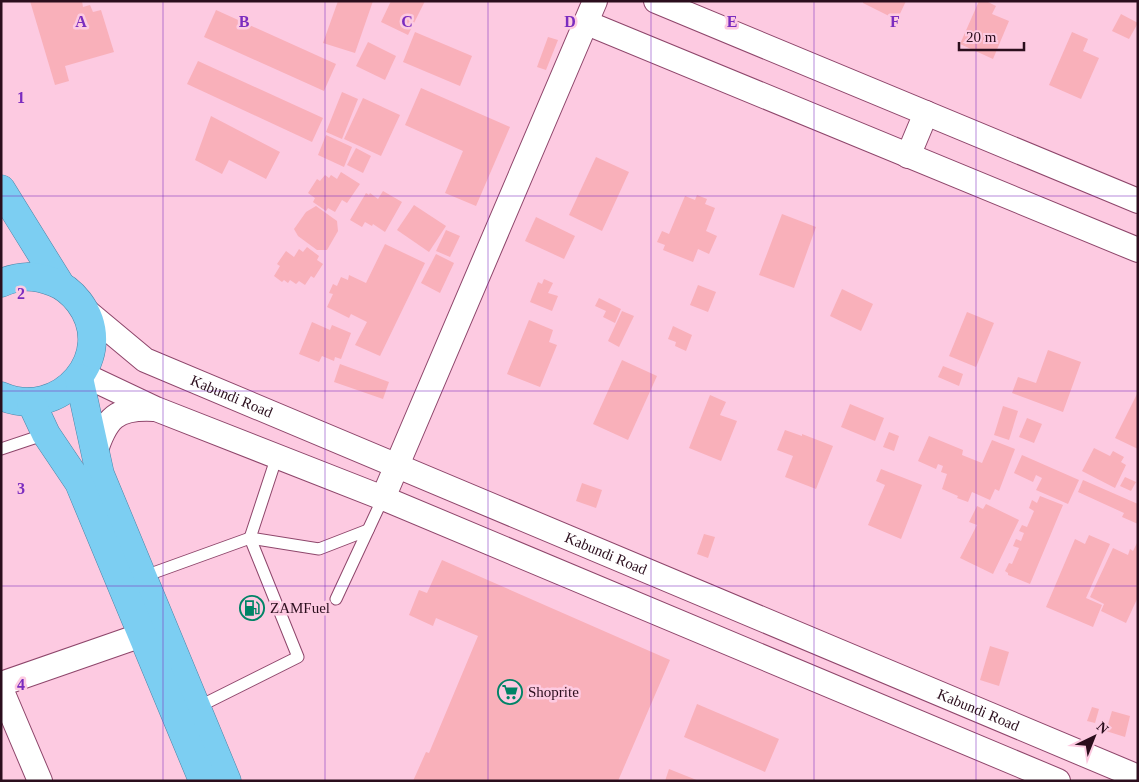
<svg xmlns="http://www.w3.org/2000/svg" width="1139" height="782" viewBox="0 0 1139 782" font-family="'Times New Roman',serif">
<rect width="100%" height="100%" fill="#fdcae1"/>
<g fill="#f9b0ba">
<polygon points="30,1 82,1 83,7 90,5 93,12 101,10 114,52 65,66 69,81 55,85"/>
<polygon points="338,1 373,1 355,53 323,43"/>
<polygon points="391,1 425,1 408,35 381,22"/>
<polygon points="863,1 906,1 897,20 863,3"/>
<polygon points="979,1 986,1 996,6 992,14 1009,21 993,59 960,44"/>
<polygon points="216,10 336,64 324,91 204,37"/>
<polygon points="1121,14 1138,23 1129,39 1112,31"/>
<polygon points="415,32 472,56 460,86 403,62"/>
<polygon points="1072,32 1088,39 1083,51 1099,58 1081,99 1049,85"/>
<polygon points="548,37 558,40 546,70 537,67"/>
<polygon points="368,42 396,56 385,80 356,66"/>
<polygon points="198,61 323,118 312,142 187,84"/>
<polygon points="421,88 510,127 476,206 445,193 463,151 405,125"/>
<polygon points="342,92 358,99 342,139 326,132"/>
<polygon points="363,98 400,115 381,156 344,139"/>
<polygon points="211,116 280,152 266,179 229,160 222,174 195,160"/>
<polygon points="326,135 352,147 344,167 318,155"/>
<polygon points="356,148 371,156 363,173 347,165"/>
<polygon points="596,157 629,172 602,231 569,215"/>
<polygon points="341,172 360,184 347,203 342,200 335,212 328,208 326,211 313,202 315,198 308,193 317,179 320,181 325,175 329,178 331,175 337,179"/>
<polygon points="383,191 402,202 385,232 373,224 372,226 365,222 362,227 350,220 366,193 369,195 370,193 378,199"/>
<polygon points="697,195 707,199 705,204 715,208 706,231 717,236 709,254 698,249 693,262 663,250 665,245 657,242 662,231 669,234 685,196 695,200"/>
<polygon points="414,205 446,226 429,252 397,230"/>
<polygon points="316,206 337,221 338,231 327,250 317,250 298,236 294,229 306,212"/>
<polygon points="782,214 816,227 794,288 759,275"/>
<polygon points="536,217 575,236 564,259 525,241"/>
<polygon points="446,230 460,236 450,257 436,251"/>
<polygon points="385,244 425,263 380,356 355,345 367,322 351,314 349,318 327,307 333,294 329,293 333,284 337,286 341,277 348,280 349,275 366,283"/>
<polygon points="307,247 319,256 317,260 323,264 314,278 311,276 305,285 299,281 296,284 290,280 288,283 284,280 282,282 274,276 280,266 277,264 286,251 294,257 299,249 303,252"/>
<polygon points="436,254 454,263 440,293 421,283"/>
<polygon points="544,279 553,283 548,293 558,296 552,311 530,302 538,282 542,284"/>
<polygon points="698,285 716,292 708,312 690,305"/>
<polygon points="842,289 873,304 861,331 830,316"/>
<polygon points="599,298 621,309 615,323 603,317 606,311 595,306"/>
<polygon points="622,311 634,316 619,347 608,341"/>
<polygon points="967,312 994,323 976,367 949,356"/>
<polygon points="529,320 553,330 549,342 557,345 540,387 507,374"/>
<polygon points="312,322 330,330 332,325 351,333 341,359 335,357 334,361 322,356 319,362 299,354"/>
<polygon points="673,326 692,335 686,351 675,346 676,342 668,339"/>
<polygon points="1048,350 1081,362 1063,412 1012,393 1018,377 1036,383"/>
<polygon points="622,360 657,376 628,440 593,424"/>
<polygon points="340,364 389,382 383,399 334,382"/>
<polygon points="943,366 963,374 959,386 938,377"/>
<polygon points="1138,392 1138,449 1115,438"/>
<polygon points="710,395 726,402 720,415 737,421 721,461 689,448"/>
<polygon points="850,404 884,418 875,441 841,427"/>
<polygon points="1003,406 1018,411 1009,440 994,435"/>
<polygon points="1027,418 1042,424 1034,443 1019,437"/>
<polygon points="785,430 802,436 802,434 833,446 816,489 785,477 793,456 777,450"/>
<polygon points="889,432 899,436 894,451 883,447"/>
<polygon points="929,436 963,450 962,455 982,463 992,440 1015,449 999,491 995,489 990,500 972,492 968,502 957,498 958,496 942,489 947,474 941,472 943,466 938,464 936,469 918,461"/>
<polygon points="1094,448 1110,456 1113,451 1124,457 1121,462 1126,465 1115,488 1082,471"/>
<polygon points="1022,455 1079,480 1068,504 1036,490 1042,478 1036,475 1033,482 1014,473"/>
<polygon points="881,469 922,485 901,539 868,525 885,485 876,481"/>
<polygon points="1125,477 1136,482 1131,491 1120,486"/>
<polygon points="1083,480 1138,504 1138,524 1122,517 1124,513 1078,492"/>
<polygon points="582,483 602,490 596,508 576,501"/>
<polygon points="1040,496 1063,505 1030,584 1008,575 1008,573 1005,571 1009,563 1012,564 1019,548 1013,546 1016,539 1021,541 1024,533 1019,531 1022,525 1027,527 1034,511 1029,508 1032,500 1037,503"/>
<polygon points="986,504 1019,520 993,574 960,558 977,525 969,522 977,506 983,509"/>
<polygon points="704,534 715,537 708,558 697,554"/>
<polygon points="1089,535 1110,544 1086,598 1102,605 1093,627 1046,607 1075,539 1085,544"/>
<polygon points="1138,541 1138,597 1126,623 1101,611 1104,604 1090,597 1113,548 1128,555 1130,549 1133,551"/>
<polygon points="442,560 670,660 618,781 413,781 426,752 429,753 478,636 436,618 433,626 409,615 419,590 427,593"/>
<polygon points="990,646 1009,652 999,686 980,680"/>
<polygon points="697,704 779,739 765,772 684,737"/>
<polygon points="1092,707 1099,709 1095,723 1087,721"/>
<polygon points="1112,711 1130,716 1125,737 1106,731"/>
<polygon points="669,769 699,781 665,781"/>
</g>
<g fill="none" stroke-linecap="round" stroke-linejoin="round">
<defs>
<g id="service">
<polyline points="1,449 46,434"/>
<polyline points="142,577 250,538 319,549 368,530"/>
<polyline points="336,599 383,498"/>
<polyline points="196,708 298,657 250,538 277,456"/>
</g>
<g id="minor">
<polyline points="656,1 1138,201"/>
<polyline points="587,23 1138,250"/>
<polyline points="908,156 926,113"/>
<path id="s1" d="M 85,310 L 145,360 L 1138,777"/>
<polyline points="82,374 156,409 383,498 1058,781"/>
<path d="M 95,453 C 106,418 116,407 154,409"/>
<polyline points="383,498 595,1"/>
<polyline points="1,684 142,635"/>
<polyline points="1,689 40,781"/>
</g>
<g id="trunk">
<polyline points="1,189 60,284"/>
<path d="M 1,283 C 20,275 33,275 53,282 C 64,286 72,293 79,302 C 119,355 60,422 1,396"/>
<polyline points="79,378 100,474 227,781"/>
<polyline points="31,402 46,434 79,483 203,781"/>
</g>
</defs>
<use href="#service" stroke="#8e466b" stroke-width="13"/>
<use href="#minor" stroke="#8e466b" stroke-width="26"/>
<use href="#trunk" stroke="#4b83a6" stroke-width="29"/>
<use href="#service" stroke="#fff" stroke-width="11"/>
<use href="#minor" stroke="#fff" stroke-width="24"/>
<use href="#trunk" stroke="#7ccef2" stroke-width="28"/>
</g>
<path fill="none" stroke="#7b2cbf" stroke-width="1" stroke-opacity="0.55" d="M 163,1 L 163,781M 325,1 L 325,781M 488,1 L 488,781M 651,1 L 651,781M 814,1 L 814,781M 976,1 L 976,781M 1,196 L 1138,196M 1,391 L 1138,391M 1,586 L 1138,586"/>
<defs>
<symbol id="fuel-ring" viewBox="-11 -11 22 22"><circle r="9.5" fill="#fdcae1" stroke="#008366" stroke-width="1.5"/><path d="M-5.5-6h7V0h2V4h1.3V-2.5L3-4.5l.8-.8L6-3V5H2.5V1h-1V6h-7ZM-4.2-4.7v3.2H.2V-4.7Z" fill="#008366"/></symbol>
<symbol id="supermarket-ring" viewBox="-11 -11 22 22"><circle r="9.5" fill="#fdcae1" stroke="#008366" stroke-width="1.5"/><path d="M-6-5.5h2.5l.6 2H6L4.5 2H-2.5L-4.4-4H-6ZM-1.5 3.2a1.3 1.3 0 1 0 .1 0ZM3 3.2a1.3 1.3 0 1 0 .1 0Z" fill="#008366"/></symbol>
</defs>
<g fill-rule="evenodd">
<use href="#fuel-ring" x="238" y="594" width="28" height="28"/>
<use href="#supermarket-ring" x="496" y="678" width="28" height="28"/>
</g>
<g text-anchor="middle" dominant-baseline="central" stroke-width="5" stroke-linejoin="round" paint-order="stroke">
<g font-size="15" fill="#2b0e1d" stroke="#fdcae1">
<text stroke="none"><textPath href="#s1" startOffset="172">Kabundi Road</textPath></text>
<text stroke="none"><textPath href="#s1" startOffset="578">Kabundi Road</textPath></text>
<text stroke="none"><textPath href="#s1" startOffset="982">Kabundi Road</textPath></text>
</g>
<g font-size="15" fill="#2b0e1d" stroke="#fdcae1" text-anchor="start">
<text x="270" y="608">ZAMFuel</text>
<text x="528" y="692">Shoprite</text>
</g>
</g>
<g font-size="16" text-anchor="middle" font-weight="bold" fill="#7b2cbf" stroke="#fdcae1" stroke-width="5" stroke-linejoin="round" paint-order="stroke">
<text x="81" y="27">A</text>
<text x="244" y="27">B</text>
<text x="407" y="27">C</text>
<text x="570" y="27">D</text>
<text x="732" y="27">E</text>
<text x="895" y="27">F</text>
<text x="21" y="103">1</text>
<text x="21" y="299">2</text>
<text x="21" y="494">3</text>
<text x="21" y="690">4</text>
</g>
<rect width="1139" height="782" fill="none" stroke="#2b0e1d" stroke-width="5"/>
<g transform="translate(1094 737) rotate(43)" stroke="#fdcae1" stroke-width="4" paint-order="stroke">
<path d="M0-4L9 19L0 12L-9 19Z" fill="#2b0e1d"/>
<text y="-8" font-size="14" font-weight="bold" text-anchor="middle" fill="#2b0e1d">N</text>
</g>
<path d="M959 42v8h65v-8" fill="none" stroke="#2b0e1d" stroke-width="2.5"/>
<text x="966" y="42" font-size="15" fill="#2b0e1d" stroke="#fdcae1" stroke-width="4" paint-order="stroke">20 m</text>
</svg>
